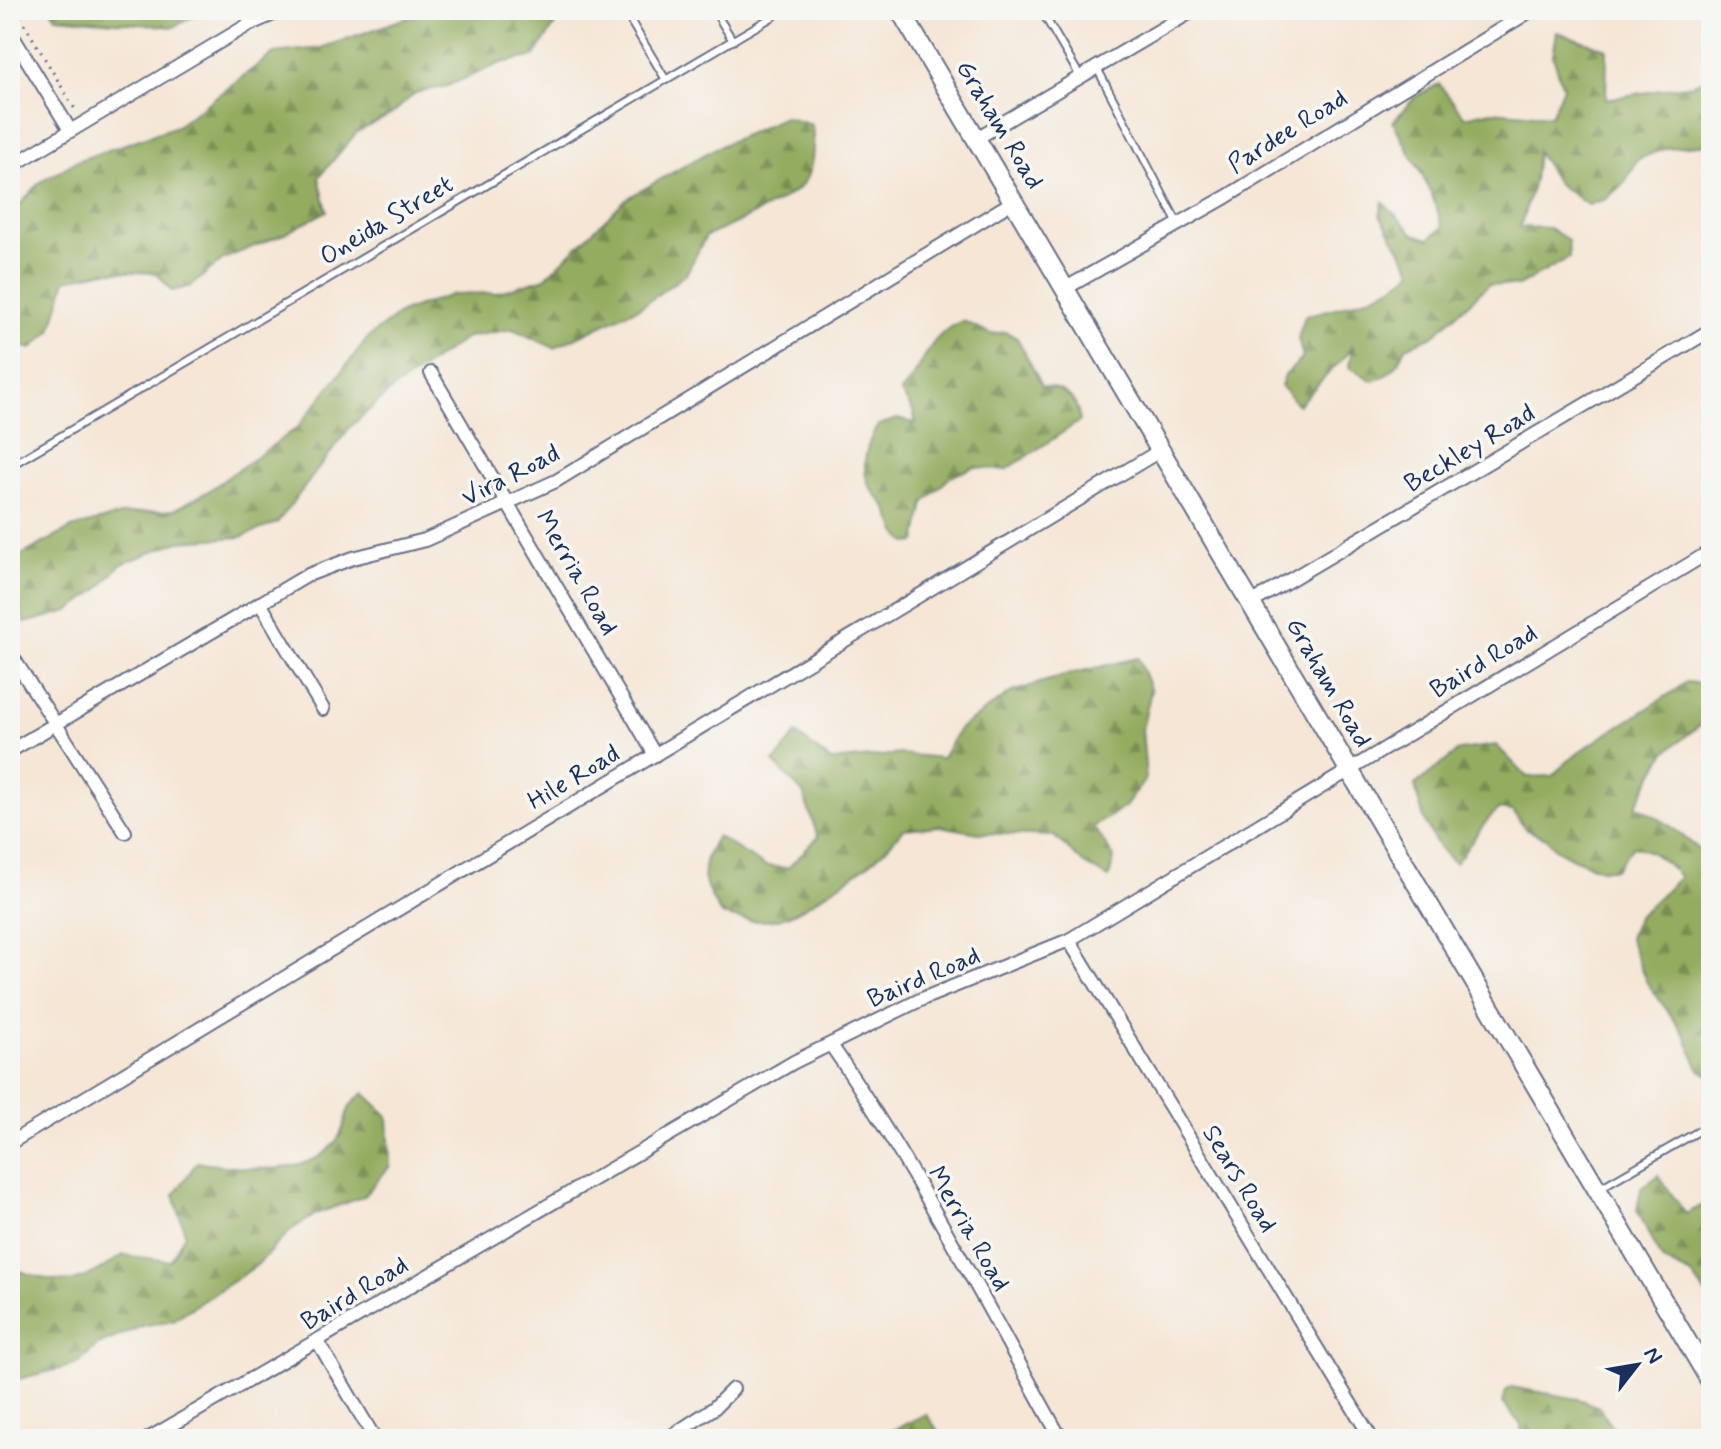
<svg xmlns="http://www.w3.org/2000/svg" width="1721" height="1449" viewBox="0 0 1721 1449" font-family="Mynerve,sans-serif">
<defs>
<pattern id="forest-firs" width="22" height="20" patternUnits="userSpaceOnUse" patternTransform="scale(2)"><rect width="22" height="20" fill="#93ac5e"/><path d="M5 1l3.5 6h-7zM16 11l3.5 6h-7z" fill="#778c51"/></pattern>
</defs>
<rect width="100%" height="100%" fill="#f6f6f2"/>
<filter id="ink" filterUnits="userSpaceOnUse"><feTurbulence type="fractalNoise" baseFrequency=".0125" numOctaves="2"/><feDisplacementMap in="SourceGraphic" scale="16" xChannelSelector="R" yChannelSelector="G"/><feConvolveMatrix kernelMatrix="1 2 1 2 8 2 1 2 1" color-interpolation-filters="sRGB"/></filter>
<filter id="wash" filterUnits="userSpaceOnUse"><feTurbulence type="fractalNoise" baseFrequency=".006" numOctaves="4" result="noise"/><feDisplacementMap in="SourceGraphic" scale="32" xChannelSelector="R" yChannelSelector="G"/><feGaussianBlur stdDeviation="1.8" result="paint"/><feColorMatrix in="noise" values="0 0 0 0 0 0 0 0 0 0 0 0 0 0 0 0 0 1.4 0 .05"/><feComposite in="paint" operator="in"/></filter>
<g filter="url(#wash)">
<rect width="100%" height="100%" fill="#f5e6d5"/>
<!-- forest -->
<g fill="url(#forest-firs)" stroke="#576e5e" stroke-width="2">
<path d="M 51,10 L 204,10 L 174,27 L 56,17 Z"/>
<path d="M 429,10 L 556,10 L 557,21 L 535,56 L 501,63 L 447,86 L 415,93 L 392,114 L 357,132 L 319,177 L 327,211 L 284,234 L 223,259 L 191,286 L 172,291 L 157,273 L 105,271 L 66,280 L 51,331 L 31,349 L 10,343 L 10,216 L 39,183 L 77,161 L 177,126 L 274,53 L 321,48 Z"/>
<path d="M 1557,32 L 1607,49 L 1606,99 L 1691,85 L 1711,77 L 1709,144 L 1666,148 L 1638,159 L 1625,182 L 1606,199 L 1588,205 L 1558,184 L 1537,151 L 1534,181 L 1520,227 L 1549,228 L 1568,240 L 1569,258 L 1518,286 L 1489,284 L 1433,336 L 1406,347 C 1398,365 1393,374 1373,381 L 1349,367 L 1352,349 L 1298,405 L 1281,386 L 1285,375 L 1303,358 L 1298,338 L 1305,316 C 1343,306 1383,298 1413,271 L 1380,215 L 1383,202 L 1414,234 L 1429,239 L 1443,227 L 1431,192 L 1393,122 L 1416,96 L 1439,84 L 1465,117 L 1491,111 L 1551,116 L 1563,87 L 1553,56 Z"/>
<path d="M 784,117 L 812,125 C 814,144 815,170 801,186 C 787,200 726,228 706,236 L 686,274 L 642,306 L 554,348 L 513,329 L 467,337 L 393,389 L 351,426 L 277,523 L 241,537 L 179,541 L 120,565 L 99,589 L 69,611 L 25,623 L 10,574 L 10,561 L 72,528 L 124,514 L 174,510 L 207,492 L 297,428 L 369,337 L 402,312 L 454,294 L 496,293 L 545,278 L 626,199 L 716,148 Z"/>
<path d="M 963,321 L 991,334 L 1006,332 L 1017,338 L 1042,386 C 1065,389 1077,397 1080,421 L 1006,470 L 974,467 L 950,477 L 924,503 L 916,542 L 907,543 C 894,532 895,525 888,511 C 884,502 874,495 869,485 C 860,466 867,442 878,425 L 897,419 L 916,423 L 913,411 L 901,392 C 927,364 925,336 963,321 Z"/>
<path d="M 1138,658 L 1151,691 L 1142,729 L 1146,778 L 1125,807 L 1093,827 L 1114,857 L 1109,878 L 1084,864 L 1054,836 L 979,833 L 940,826 L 903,829 C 879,859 868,865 837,886 C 794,914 775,932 721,914 C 702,882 696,869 717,836 L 765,866 L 788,868 L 818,837 L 803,793 L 774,763 L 796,734 L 831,761 L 901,754 L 942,758 L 959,729 L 1012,692 L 1065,675 Z"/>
<path d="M 1686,682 L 1711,685 L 1711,716 L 1665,753 L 1636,805 L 1668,824 L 1711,859 L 1711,1077 L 1699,1069 L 1685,1035 L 1646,981 L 1629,938 L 1637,917 L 1680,877 C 1667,862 1652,850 1633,846 L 1615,869 L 1601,869 L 1573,858 L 1555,848 L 1547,838 L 1526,830 L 1513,811 L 1498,809 C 1480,825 1471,846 1455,863 C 1430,844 1421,815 1415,785 L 1460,750 L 1496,745 L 1527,777 L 1552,776 C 1591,737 1643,716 1686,682 Z"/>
<path d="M 364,1093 L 388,1116 L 390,1166 L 363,1197 L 318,1213 L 291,1230 L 256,1266 L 173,1320 L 142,1326 L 98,1345 L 75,1365 L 10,1381 L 10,1268 C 69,1286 70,1290 123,1255 L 170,1261 L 185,1234 L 174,1195 L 197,1162 C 240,1168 308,1181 337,1140 C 351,1120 339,1111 364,1093 Z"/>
<path d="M 1658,1175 L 1686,1214 L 1711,1201 L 1711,1301 L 1692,1275 L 1663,1261 L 1637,1210 L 1641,1189 Z"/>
<path d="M 1511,1387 L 1578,1399 L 1599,1407 L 1620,1439 L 1521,1439 L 1521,1425 L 1503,1403 L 1506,1391 Z"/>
<path d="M 926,1414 L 944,1439 L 875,1439 Z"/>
</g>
</g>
<g filter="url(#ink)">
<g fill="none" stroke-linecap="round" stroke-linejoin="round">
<!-- service casing -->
<g stroke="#676f88" stroke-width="10">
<g id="service">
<path d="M 624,10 L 666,80"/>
<path d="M 714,10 L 733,41"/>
<path d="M 1044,15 L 1081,78"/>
<path d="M 1097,68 L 1178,224"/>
<path d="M 10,466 L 784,10"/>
<path d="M 1600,1188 L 1711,1124"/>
</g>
</g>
<!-- minor casing -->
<g stroke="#676f88" stroke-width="16">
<g id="minor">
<path d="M 10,32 L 70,130"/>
<path d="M 977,138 L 1194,10"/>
<path d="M 10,167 L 248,25 L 283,10"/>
<path d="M 1066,288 L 1226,197 L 1532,10"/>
<path d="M 431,373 L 655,755"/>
<path d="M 260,603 L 323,709"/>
<path d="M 1251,603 L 1711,330"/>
<path d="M 10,653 L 125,832"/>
<path d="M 10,751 L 308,575 L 353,558 L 425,540 L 556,481 L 1014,201"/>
<path d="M 1069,940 L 1372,1439"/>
<path d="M 831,1045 C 917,1170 987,1307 1061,1439"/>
<path d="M 10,1143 L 1161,450"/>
<path d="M 318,1342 L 375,1439"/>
<path d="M 148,1439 L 794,1062 L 922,999 L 1069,940 L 1711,551"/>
<path d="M 667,1439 L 714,1408 L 733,1389"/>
</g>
</g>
<!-- secondary casing -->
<g stroke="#676f88" stroke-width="22">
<path id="secondary" d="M 900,10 L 1711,1382"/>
</g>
<!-- path -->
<path stroke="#676f88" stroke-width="3" stroke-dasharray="2 6" stroke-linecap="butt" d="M 16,10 L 76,111"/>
<!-- service -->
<use href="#service" stroke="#fff" stroke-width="6"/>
<!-- minor -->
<use href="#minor" stroke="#fff" stroke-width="12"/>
<!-- secondary -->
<use href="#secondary" stroke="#fff" stroke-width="18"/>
</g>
</g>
<g text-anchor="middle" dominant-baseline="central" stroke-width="7" stroke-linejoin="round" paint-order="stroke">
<!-- street labels -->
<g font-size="26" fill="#1b2f5e" stroke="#f6f6f2">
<text transform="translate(999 125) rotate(59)">Graham Road</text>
<text transform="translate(1288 132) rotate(-32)">Pardee Road</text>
<text transform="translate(387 221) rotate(-31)">Oneida Street</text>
<text transform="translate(1470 449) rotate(-31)">Beckley Road</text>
<text transform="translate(511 476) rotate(-27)">Vira Road</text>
<text transform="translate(576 573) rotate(60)">Merria Road</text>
<text transform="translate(1484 662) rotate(-31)">Baird Road</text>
<text transform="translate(1328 683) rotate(60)">Graham Road</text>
<text transform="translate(574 778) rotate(-31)">Hile Road</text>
<text transform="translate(924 978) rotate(-23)">Baird Road</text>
<text transform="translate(1239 1179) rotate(59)">Sears Road</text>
<text transform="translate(968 1229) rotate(60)">Merria Road</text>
<text transform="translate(355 1294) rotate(-31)">Baird Road</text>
</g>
</g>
<!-- margin -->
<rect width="1721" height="1449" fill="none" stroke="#f6f6f2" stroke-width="40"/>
<!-- north arrow -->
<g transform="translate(1637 1365) rotate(59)" stroke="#f6f6f2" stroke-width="6" paint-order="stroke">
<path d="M0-6L14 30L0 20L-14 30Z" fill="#1b2f5e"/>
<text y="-12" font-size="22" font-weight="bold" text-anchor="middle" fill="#1b2f5e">N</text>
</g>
</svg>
